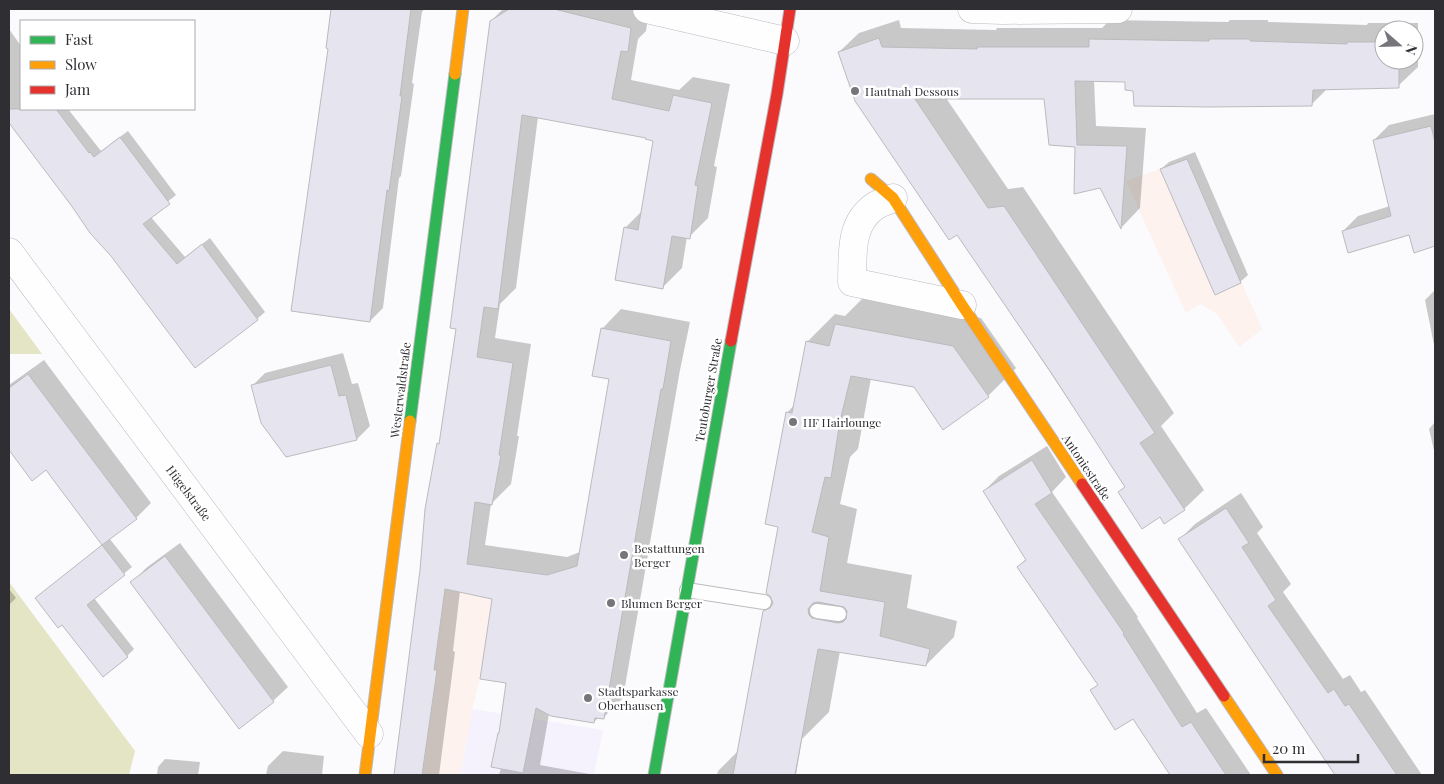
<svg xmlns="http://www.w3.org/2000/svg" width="1444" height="784" viewBox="0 0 1444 784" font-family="'Playfair Display',serif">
<rect width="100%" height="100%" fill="#fbfafc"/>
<!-- built -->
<path fill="#f5f2fe" d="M 472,709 L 603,730 L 594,775 L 460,775 Z"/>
<!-- industrial -->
<g fill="#fdf2ed">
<path d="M 1187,159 L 1262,329 L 1239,347 L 1217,314 L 1201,304 L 1186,313 L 1126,181 Z"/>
<path d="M 445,589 L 492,598 L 480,679 L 472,709 L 460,775 L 423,775 L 437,671 L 434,670 Z"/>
</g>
<!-- green -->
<g fill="#e3e5c5">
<path d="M 9,309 L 42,354 L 9,354 Z"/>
<path d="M 9,582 L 135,751 L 129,775 L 9,775 Z"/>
</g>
<!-- shadow -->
<g fill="#0003" fill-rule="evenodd">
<path d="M 332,9 L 424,9 L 422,12 L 412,83 L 414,84 L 401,176 L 399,178 L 383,308 L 370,321 L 329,48 L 327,47 Z"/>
<path d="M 503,9 L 649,9 L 646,31 L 638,39 L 631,80 L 679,90 L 693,77 L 730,84 L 714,166 L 717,167 L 708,218 L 689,237 L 687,237 L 682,268 L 663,287 L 625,228 L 642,211 L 654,140 L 647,137 L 538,117 L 516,288 L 500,304 L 495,338 L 531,344 L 517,436 L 519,436 L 511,484 L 491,504 L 485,545 L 567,557 L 580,552 L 610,378 L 602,329 L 621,309 L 690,322 L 680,370 L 623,698 L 603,718 L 599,717 L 594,722 L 549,714 L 540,765 L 595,775 L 499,775 L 501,768 L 499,733 L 500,732 L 508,682 L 493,598 L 460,591 L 453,651 L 455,652 L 439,775 L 395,775 L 438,444 L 440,442 L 458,327 L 491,21 Z"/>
<path d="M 899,20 L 901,28 L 996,30 L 997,28 L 1102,28 L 1110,20 L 1228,22 L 1230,20 L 1268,20 L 1268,22 L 1367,25 L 1368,23 L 1418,23 L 1418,67 L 1398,86 L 1328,88 L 1312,104 L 1135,90 L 1126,80 L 1094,80 L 1096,126 L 1146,128 L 1140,208 L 1122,227 L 1101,186 L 1045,98 L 946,98 L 1008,189 L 1023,187 L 1174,413 L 1161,426 L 1204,490 L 1184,509 L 1165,522 L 1160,516 L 1119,493 L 1126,486 L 957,233 L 839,52 L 859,33 ZM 1384,30 L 1414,30 L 1414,60 L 1384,60 Z"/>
<path d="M 9,29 L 21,46 L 21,109 L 68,109 L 101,151 L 128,131 L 176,195 L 150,216 L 185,257 L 210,238 L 265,312 L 257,319 L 112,255 L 91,232 L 9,121 Z"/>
<path d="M 1435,114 L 1435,245 L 1415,251 L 1410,234 L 1343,231 L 1358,216 L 1390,206 L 1374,140 L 1389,125 Z"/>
<path d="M 1195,152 L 1248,275 L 1240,282 L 1161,169 L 1169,162 Z"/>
<path d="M 1435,290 L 1435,350 L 1425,300 Z"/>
<path d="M 864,297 L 981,318 L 1016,368 L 988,396 L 871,378 L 858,449 L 850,457 L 840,504 L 857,509 L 847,563 L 912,575 L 907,608 L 957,621 L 954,637 L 926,665 L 840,651 L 829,712 L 802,739 L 796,775 L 717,775 L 718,771 L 739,750 L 764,611 L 774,601 L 787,413 L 795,404 L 807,342 L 835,314 L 845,316 Z"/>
<path d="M 343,353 L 352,384 L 358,383 L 370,426 L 357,439 L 287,456 L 252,386 L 265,373 Z"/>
<path d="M 44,360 L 151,503 L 136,518 L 109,538 L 132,567 L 94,598 L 134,649 L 127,656 L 63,623 L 37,598 L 103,544 L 46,468 L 21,455 L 9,439 L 9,385 Z"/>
<path d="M 1435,422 L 1435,455 L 1429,429 Z"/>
<path d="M 1047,446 L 1066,477 L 1052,492 L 1138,617 L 1137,618 L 1197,713 L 1206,708 L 1251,775 L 1172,775 L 1133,717 L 1092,690 L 1099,684 L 1018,567 L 1026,559 L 984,491 L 999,476 Z"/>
<path d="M 1241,493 L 1263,527 L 1257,533 L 1291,584 L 1283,592 L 1343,679 L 1350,675 L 1361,692 L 1365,690 L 1422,775 L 1336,775 L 1180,539 L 1195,524 Z"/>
<path d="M 180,543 L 288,687 L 273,701 L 132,583 L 146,568 Z"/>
<path d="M 9,589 L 16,598 L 9,605 Z"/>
<path d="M 283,751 L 324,756 L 322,775 L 266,775 L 268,766 Z"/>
<path d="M 165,759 L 200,762 L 198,775 L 157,775 L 158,767 Z"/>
</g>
<!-- building -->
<g fill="#e6e4ee" stroke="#bbbbbe" fill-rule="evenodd">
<path d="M 331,9 L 411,9 L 400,96 L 402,96 L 389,191 L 387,190 L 370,322 L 291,311 L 328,49 L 326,48 Z"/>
<path d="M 509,9 L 554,9 L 631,28 L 628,52 L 621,51 L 612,99 L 669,111 L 673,95 L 712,103 L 695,185 L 698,186 L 690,239 L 672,236 L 663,289 L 615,280 L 624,227 L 638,230 L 653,141 L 645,139 L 646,138 L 522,115 L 498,309 L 484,307 L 477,357 L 513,363 L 499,455 L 501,455 L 492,505 L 475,502 L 467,564 L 547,575 L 577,566 L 609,379 L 592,376 L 601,328 L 671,341 L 663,389 L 661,389 L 604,719 L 595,718 L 594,723 L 551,716 L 536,708 L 523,773 L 491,767 L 498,733 L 499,733 L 506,683 L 480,679 L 492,599 L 445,589 L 434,670 L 437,670 L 422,775 L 394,775 L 420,570 L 425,509 L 437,443 L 439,444 L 456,329 L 450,328 L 490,21 Z"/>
<path d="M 879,38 L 882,47 L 977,49 L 977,47 L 1089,47 L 1089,39 L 1209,41 L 1209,39 L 1250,39 L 1250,41 L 1347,44 L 1347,42 L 1384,42 L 1384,60 L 1399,60 L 1399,88 L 1313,90 L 1312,106 L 1210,107 L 1134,106 L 1133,91 L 1125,90 L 1125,82 L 1075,81 L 1077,145 L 1127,146 L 1121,229 L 1100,188 L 1074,194 L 1075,147 L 1049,145 L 1044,99 L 915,99 L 988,208 L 1004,206 L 1155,433 L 1140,443 L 1185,510 L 1164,524 L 1160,517 L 1142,529 L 1118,492 L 1125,487 L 1052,374 L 957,235 L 949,240 L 855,101 L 838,52 Z"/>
<path d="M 9,109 L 56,109 L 89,153 L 90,152 L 94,157 L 120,137 L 170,204 L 143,224 L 177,264 L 202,244 L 258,320 L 195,368 L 111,256 L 90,233 L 71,205 L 9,123 Z"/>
<path d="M 1431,126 L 1435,142 L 1435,246 L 1414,253 L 1409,235 L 1348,253 L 1342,231 L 1391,216 L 1373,140 Z"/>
<path d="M 1187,159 L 1241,283 L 1215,295 L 1160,169 Z"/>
<path d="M 835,324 L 953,346 L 989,397 L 943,430 L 914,387 L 851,376 L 840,421 L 831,478 L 825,477 L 812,532 L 829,537 L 820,591 L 885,602 L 880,636 L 930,649 L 926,666 L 818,649 L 795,775 L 733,775 L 763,611 L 770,608 L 773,603 L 770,596 L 766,593 L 778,527 L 765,524 L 786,412 L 792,413 L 806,341 L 829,346 ZM 818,602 L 844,607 L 847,611 L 846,619 L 843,622 L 838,623 L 812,618 L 809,615 L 808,609 L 813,603 Z"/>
<path d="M 331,365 L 339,396 L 346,395 L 357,440 L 286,457 L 261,423 L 251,385 Z"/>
<path d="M 28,374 L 137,519 L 102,545 L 46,470 L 32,481 L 9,450 L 9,388 Z"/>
<path d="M 1032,460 L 1052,493 L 1035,504 L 1124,633 L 1123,634 L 1182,727 L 1191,722 L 1226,775 L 1170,775 L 1133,719 L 1115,730 L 1090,690 L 1098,685 L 1017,567 L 1026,560 L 983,491 Z"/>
<path d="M 1226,508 L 1249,543 L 1242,547 L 1276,600 L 1268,606 L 1328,693 L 1334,689 L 1345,706 L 1349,704 L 1397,775 L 1335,775 L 1178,539 Z"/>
<path d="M 102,545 L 125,575 L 87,605 L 128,657 L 103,677 L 62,625 L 58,628 L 35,598 Z"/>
<path d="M 165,556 L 274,702 L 239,729 L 130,582 Z"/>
</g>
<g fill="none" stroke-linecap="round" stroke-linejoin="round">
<!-- lane casing -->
<g stroke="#bcbbbe" stroke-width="16">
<g id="lane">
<path d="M 687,590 L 764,602"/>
<path d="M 817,611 L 839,614"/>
</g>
</g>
<!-- street casing -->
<g stroke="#bcbbbe" stroke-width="29">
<g id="street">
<path d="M 647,9 L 785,41"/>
<path d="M 972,9 L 1002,10 L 1118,9"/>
<path d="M 893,198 C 887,201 880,203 875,206 C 849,224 853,255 852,282 L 962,305"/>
<path d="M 9,252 L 369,734"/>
</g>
</g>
<!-- fast casing -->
<g stroke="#bcbbbe" stroke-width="13">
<g id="fast">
<path d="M 410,421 L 455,74"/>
<path d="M 654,775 L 731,341"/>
</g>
</g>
<!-- slow casing -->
<g stroke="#bcbbbe" stroke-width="13">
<g id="slow">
<path d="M 455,74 L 463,9"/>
<path d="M 871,179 L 893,198 L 962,305 L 1082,484"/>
<path d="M 1224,696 L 1277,775"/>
<path d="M 365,775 L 410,421"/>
</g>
</g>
<!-- jam casing -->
<g stroke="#bcbbbe" stroke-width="13">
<g id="jam">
<path d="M 731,341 L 777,94 L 790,9"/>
<path d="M 1082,484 L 1224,696"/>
</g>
</g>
<!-- lane -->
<use href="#lane" stroke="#fefeff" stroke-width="14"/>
<!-- street -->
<use href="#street" stroke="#fefeff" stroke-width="28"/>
<!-- fast -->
<use href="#fast" stroke="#30b455" stroke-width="11"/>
<!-- slow -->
<use href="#slow" stroke="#ff9f0a" stroke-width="11"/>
<!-- jam -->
<use href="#jam" stroke="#e5322d" stroke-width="11"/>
</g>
<!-- markers -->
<g fill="#767579" stroke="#fff" stroke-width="2">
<circle cx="855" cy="91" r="5"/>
<circle cx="793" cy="422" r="5"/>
<circle cx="624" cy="555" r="5"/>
<circle cx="611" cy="603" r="5"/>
<circle cx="588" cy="698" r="5"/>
</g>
<g text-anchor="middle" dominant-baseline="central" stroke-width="5" stroke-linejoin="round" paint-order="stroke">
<!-- poi labels -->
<g font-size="12" fill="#2f2e33" stroke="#fff" text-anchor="start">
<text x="865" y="91">Hautnah Dessous</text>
<text x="803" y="422">HF Hairlounge</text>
<text x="634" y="548">Bestattungen<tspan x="634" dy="14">Berger</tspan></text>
<text x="621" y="603">Blumen Berger</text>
<text x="598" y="691">Stadtsparkasse<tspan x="598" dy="14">Oberhausen</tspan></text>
</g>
<!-- street labels -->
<g font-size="12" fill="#2f2e33" stroke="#fff">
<text transform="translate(400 390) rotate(-83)">Westerwaldstraße</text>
<text transform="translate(708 390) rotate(-80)">Teutoburger Straße</text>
<text transform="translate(1087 467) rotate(56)">Antoniestraße</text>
<text transform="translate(189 493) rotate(53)">Hügelstraße</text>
</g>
</g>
<!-- border -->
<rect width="1444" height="784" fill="none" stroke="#2f2e33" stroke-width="20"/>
<!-- legend -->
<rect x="20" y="20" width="175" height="90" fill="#ffffff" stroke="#acabad"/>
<rect x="30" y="36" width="25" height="8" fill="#30b455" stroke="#acabad"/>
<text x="65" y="45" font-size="15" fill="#2f2e33">Fast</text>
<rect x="30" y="61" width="25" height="8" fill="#ff9f0a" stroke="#acabad"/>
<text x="65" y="70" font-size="15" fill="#2f2e33">Slow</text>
<rect x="30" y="86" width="25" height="8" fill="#e5322d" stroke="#acabad"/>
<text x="65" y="95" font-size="15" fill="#2f2e33">Jam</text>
<!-- north arrow -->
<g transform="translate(1399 45) rotate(110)"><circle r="24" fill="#ffffff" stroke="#acabad"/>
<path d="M0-4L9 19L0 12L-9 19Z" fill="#767579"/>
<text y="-8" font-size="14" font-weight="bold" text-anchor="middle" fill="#2f2e33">N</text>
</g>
<!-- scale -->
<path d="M1264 754v8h94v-8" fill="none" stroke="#2f2e33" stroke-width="2.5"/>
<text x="1272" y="754" font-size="15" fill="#2f2e33" stroke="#ffffff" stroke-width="4" paint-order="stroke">20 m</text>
</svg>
